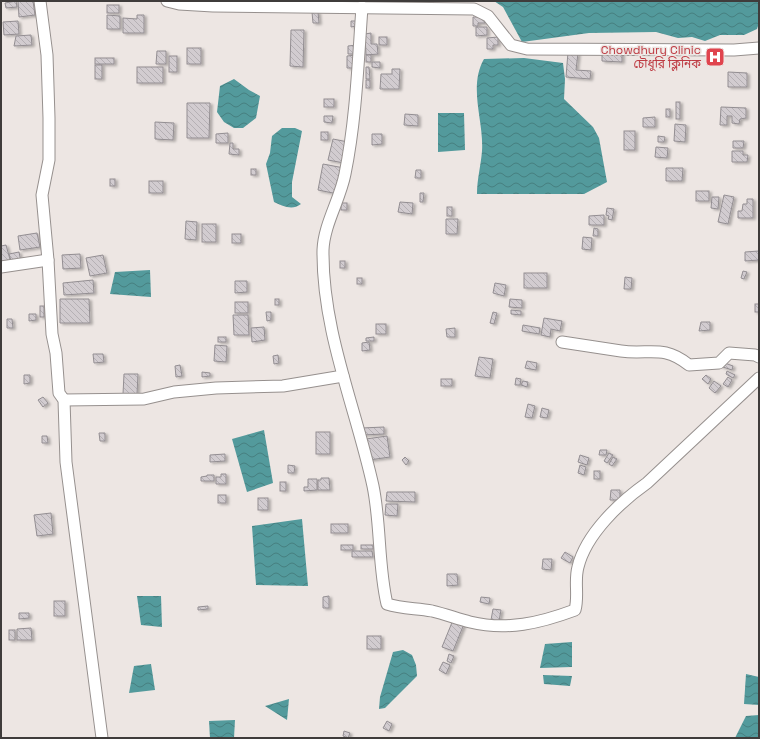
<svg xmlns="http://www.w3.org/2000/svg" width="760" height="739" viewBox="0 0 760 739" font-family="'Space Grotesk','Noto Sans Bengali',sans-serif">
<defs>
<pattern id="water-waves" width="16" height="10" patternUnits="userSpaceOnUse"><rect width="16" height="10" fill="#539a9c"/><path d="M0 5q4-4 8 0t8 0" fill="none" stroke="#467f80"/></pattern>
<pattern id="building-back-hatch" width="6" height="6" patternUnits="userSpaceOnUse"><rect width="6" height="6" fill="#d2ccd0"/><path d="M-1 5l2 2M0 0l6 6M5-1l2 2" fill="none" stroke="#b5b0b4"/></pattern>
<filter id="shadow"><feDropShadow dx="2.5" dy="1.5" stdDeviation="1" flood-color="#0004"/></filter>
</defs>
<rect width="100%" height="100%" fill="#ede6e3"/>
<!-- water -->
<g fill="url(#water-waves)">
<path d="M 494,1 L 758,1 L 759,23 L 757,29 L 744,35 L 720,35 L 705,41 L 692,37 L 678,38 L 656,32 L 589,33 L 522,42 L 503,7 Z"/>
<path d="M 524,58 L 563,63 L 565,79 L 564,99 L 593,127 L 599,138 L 607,182 L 584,194 L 477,194 C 477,179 481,165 482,151 C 484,121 468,87 484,59 Z"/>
<path d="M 234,79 L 249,90 L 260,96 L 256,118 L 243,128 L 234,128 L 224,122 L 217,112 L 220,86 Z"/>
<path d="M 438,113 L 464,113 L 465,150 L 438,152 Z"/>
<path d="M 282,128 L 295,128 L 302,131 L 292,182 L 292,197 L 301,204 C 292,211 283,206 274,202 L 266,164 L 270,153 L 272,136 Z"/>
<path d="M 150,270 L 151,297 L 110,294 L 115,272 Z"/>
<path d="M 264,430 L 273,483 L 247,492 L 232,439 Z"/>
<path d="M 302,519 L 308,586 L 256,585 L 252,526 Z"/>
<path d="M 137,596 L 161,596 L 162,627 L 141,625 Z"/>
<path d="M 572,642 L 572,667 L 540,668 L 545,644 Z"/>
<path d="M 403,650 L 412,655 L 416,665 L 417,676 L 385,708 L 379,709 L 380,697 L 393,652 Z"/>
<path d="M 151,664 L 155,690 L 129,693 L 134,666 Z"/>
<path d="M 746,674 L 759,677 L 759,705 L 744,704 Z"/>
<path d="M 543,675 L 572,676 L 570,686 L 544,684 Z"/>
<path d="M 289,699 L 287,720 L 265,706 Z"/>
<path d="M 759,715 L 759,738 L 735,738 L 746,716 Z"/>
<path d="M 235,720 L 234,738 L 210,738 L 209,721 Z"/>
</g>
<!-- building -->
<g fill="url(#building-back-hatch)" stroke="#938e92" filter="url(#shadow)">
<path d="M 16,1 L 17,7 L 6,8 L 5,3 Z"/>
<path d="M 18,1 L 33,1 L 35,15 L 19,17 Z"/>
<rect x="107" y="5" width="12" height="8"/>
<path d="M 312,12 L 318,12 L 319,23 L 313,23 Z"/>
<path d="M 107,15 L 120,16 L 120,29 L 107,29 Z"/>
<path d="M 137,15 L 144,15 L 144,33 L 123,33 L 123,18 L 137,19 Z"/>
<path d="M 473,17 L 485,17 L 485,23 L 478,23 L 478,26 L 473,26 Z"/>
<path d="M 18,21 L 19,34 L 4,35 L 3,22 Z"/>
<path d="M 351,21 L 356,21 L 356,26 L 351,27 Z"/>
<path d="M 476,27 L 487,27 L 487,35 L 476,36 Z"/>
<path d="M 291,30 L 304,30 L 303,67 L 290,66 Z"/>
<path d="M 371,33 L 371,44 L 377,44 L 378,54 L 366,55 L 365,34 Z"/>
<path d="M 31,35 L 32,45 L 14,46 L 16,36 Z"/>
<rect x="379" y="37" width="8" height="8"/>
<path d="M 498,37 L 498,45 L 493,45 L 493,49 L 487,49 L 487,38 Z"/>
<path d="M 357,45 L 357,54 L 348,54 L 348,46 Z"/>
<rect x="187" y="48" width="14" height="16"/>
<path d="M 157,51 L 166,51 L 166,64 L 156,64 Z"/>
<path d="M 568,52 L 578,53 L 576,70 L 591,71 L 590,79 L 566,77 Z"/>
<path d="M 622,52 L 622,62 L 602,61 L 602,55 Z"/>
<path d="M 357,55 L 358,68 L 347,68 L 347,56 Z"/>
<rect x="366" y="55" width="5" height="7"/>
<rect x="169" y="56" width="8" height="16"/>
<rect x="95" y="58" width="19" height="6"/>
<path d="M 372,62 L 380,62 L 380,68 L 372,67 Z"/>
<rect x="95" y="65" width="7" height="14"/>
<rect x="137" y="67" width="26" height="16"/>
<path d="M 366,67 L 369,67 L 370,79 L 366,79 Z"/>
<path d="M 392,69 L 400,69 L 399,89 L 380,89 L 381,74 L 392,74 Z"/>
<path d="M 728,72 L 747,73 L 747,87 L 728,87 Z"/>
<rect x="366" y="80" width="4" height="8"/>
<rect x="324" y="99" width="10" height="8"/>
<rect x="676" y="102" width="4" height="17"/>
<path d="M 187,103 L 210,103 L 209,138 L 187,138 Z"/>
<path d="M 721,107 L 746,108 L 746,118 L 740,119 L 739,124 L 732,123 L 732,116 L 727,116 L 727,125 L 720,125 Z"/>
<rect x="666" y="109" width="4" height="8"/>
<path d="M 405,114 L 418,115 L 418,126 L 404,125 Z"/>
<path d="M 324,116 L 333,116 L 332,123 L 324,122 Z"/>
<path d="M 655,117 L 655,127 L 643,127 L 643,118 Z"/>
<path d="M 155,122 L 174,123 L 173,140 L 155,139 Z"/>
<path d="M 675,124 L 686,125 L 685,142 L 674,141 Z"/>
<rect x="624" y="131" width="11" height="19"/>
<rect x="321" y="132" width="7" height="8"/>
<path d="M 228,133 L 228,143 L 216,143 L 216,134 Z"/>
<path d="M 372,134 L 382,134 L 382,144 L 372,145 Z"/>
<path d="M 658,136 L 665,137 L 664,142 L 658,142 Z"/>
<path d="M 333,139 L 348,142 L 344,163 L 328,160 Z"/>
<path d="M 733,141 L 744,141 L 743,148 L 733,148 Z"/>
<path d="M 230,143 L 233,143 L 233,149 L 239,149 L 239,155 L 229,154 Z"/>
<path d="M 656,147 L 668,148 L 667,158 L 655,157 Z"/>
<path d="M 732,151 L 743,151 L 743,155 L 748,155 L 747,162 L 732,162 Z"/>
<path d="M 323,164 L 344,168 L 338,194 L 318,190 Z"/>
<path d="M 666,168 L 683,168 L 682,181 L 666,181 Z"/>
<rect x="251" y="169" width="5" height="6"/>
<path d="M 416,170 L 421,170 L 421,178 L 415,178 Z"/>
<rect x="110" y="179" width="5" height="7"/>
<rect x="149" y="181" width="14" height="12"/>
<rect x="696" y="191" width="13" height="10"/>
<path d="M 420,193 L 424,193 L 423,202 L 420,202 Z"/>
<path d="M 724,195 L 734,197 L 728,224 L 718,222 Z"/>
<path d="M 712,197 L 719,197 L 718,209 L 711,208 Z"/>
<path d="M 747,199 L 753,199 L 753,218 L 738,218 L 738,211 L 742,211 L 743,204 L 747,204 Z"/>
<path d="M 400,202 L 413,203 L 412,214 L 398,212 Z"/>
<rect x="341" y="203" width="6" height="7"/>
<rect x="447" y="207" width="5" height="9"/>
<path d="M 607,208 L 614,209 L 612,220 L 608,219 L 609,216 L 606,215 Z"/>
<path d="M 604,215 L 604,225 L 589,225 L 589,216 Z"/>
<path d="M 446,219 L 458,219 L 457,234 L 446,234 Z"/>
<path d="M 186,221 L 197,222 L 196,240 L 185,239 Z"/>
<rect x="202" y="224" width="14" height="18"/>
<path d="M 594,228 L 598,229 L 598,236 L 593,236 Z"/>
<path d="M 37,233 L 40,247 L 20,250 L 18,236 Z"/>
<rect x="232" y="234" width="9" height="9"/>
<path d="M 583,237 L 592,238 L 591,250 L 582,249 Z"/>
<path d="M 6,245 L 11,263 L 1,266 L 1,246 Z"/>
<path d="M 759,251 L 759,260 L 745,261 L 745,252 Z"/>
<path d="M 19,252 L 21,262 L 12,264 L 9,254 Z"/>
<path d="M 80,254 L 81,268 L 63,269 L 62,255 Z"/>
<path d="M 103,255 L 107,273 L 90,276 L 86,258 Z"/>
<rect x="340" y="261" width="5" height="7"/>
<path d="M 743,271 L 747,272 L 744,279 L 741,278 Z"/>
<rect x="524" y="273" width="23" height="15"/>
<path d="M 625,277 L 632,278 L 631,289 L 624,289 Z"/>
<rect x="357" y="278" width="5" height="6"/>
<path d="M 93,280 L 94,293 L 64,295 L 63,283 Z"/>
<path d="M 235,281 L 247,281 L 247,292 L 235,293 Z"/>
<path d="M 495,283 L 506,285 L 504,296 L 493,293 Z"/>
<path d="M 60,299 L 89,299 L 90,323 L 60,323 Z"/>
<rect x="275" y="299" width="4" height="6"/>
<path d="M 510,299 L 522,300 L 522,308 L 509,307 Z"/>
<rect x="235" y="302" width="13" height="11"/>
<rect x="755" y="304" width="4" height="8"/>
<rect x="40" y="306" width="4" height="11"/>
<path d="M 511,310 L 521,311 L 521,315 L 511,314 Z"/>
<path d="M 266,312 L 271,312 L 271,320 L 267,321 Z"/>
<path d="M 493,312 L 497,313 L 494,324 L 490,323 Z"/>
<path d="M 29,314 L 36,314 L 36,320 L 29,321 Z"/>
<path d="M 233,315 L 248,315 L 249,335 L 234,335 Z"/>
<path d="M 544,318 L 562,321 L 560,331 L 551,329 L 550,337 L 541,335 Z"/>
<path d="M 7,319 L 12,319 L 13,328 L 7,328 Z"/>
<path d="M 701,322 L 710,322 L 710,330 L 699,331 Z"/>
<rect x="376" y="324" width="10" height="10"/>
<path d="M 523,325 L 540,328 L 539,334 L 522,331 Z"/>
<path d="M 264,327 L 265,340 L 252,342 L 251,328 Z"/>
<path d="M 455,328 L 455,337 L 447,337 L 446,329 Z"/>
<rect x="218" y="337" width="8" height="5"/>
<path d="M 374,337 L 374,341 L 366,341 L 366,338 Z"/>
<path d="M 369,342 L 370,350 L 362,351 L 362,343 Z"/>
<path d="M 215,345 L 227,346 L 226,362 L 214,361 Z"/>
<path d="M 93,354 L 103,354 L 104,362 L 94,363 Z"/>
<path d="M 278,355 L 279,363 L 274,364 L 273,356 Z"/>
<path d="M 479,357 L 493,359 L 490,378 L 475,376 Z"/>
<path d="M 527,361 L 537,363 L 536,370 L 525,368 Z"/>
<path d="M 722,362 L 733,366 L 732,370 L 720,366 Z"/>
<path d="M 180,365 L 182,376 L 176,377 L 175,366 Z"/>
<path d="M 727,371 L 735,375 L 733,378 L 726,374 Z"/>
<path d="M 202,372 L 210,373 L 210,376 L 202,377 Z"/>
<path d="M 124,374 L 138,374 L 137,394 L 123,394 Z"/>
<path d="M 24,375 L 30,375 L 30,383 L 24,384 Z"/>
<path d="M 706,375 L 711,379 L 708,384 L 702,379 Z"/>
<path d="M 728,377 L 732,380 L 728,387 L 723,384 Z"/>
<path d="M 516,378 L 521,379 L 520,385 L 515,385 Z"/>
<rect x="441" y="379" width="11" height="7"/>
<path d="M 523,381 L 528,382 L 527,387 L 521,385 Z"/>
<path d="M 714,381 L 721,386 L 715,393 L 709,388 Z"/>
<path d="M 43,397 L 48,403 L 43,407 L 38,400 Z"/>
<path d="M 528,404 L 535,406 L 532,418 L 525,417 Z"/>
<path d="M 542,408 L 549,410 L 547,418 L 540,417 Z"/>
<path d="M 384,427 L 384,434 L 362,435 L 362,428 Z"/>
<rect x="316" y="432" width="14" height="22"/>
<path d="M 99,433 L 105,433 L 105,441 L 100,441 Z"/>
<path d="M 42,436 L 47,436 L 48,443 L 42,443 Z"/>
<path d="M 387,436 L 390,457 L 369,460 L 366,439 Z"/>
<path d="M 600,450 L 607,450 L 606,455 L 599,455 Z"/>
<path d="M 609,453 L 613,455 L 607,463 L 604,461 Z"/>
<path d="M 225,454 L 225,461 L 210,462 L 210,455 Z"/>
<path d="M 580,455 L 589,458 L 587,465 L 578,462 Z"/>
<path d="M 405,457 L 409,461 L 406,465 L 402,460 Z"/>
<path d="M 613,457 L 617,459 L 612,466 L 609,464 Z"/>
<path d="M 288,465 L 295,466 L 294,473 L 288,473 Z"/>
<path d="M 580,465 L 586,467 L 584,475 L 578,473 Z"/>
<rect x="594" y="471" width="6" height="8"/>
<path d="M 221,474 L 226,474 L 226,484 L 216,484 L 216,477 L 221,477 Z"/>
<path d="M 207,475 L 214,475 L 214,481 L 201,481 L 201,477 L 207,476 Z"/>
<path d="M 321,478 L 329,478 L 330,490 L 318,490 L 318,480 L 321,480 Z"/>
<path d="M 308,479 L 317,479 L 317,490 L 304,491 L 304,487 L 308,487 Z"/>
<rect x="280" y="482" width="6" height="9"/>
<path d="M 611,490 L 620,490 L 620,500 L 610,500 Z"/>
<path d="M 387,492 L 415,492 L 415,502 L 386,501 Z"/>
<rect x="218" y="495" width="8" height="8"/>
<rect x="258" y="498" width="10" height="12"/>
<path d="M 386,504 L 398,504 L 397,516 L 385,515 Z"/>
<path d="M 51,513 L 53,534 L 37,536 L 34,515 Z"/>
<rect x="331" y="524" width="17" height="9"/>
<rect x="341" y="545" width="12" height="5"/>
<rect x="361" y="545" width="12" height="4"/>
<path d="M 352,551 L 372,551 L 373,557 L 352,557 Z"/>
<path d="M 565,552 L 573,557 L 570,563 L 561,558 Z"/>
<path d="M 543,559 L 552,559 L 551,570 L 542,569 Z"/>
<path d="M 447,574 L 457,574 L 458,585 L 447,586 Z"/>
<path d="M 329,596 L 329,608 L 323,608 L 323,597 Z"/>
<path d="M 481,597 L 490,598 L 489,604 L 480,602 Z"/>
<rect x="54" y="601" width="11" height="15"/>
<path d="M 208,606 L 208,609 L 198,610 L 198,607 Z"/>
<path d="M 493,609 L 501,610 L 499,621 L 491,620 Z"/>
<path d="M 19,613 L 29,613 L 29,618 L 19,619 Z"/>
<path d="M 453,620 L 464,624 L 453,651 L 442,647 Z"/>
<path d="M 31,628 L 32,640 L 17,640 L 17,629 Z"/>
<rect x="9" y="630" width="6" height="10"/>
<rect x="367" y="636" width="14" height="13"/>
<path d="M 449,654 L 454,656 L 451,663 L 447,661 Z"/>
<path d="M 443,662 L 450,665 L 446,674 L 439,670 Z"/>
<path d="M 387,721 L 392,724 L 389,731 L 383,728 Z"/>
<path d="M 344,731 L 350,733 L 348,738 L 343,736 Z"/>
</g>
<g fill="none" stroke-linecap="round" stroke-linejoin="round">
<!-- minor casing -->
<g stroke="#96908e" stroke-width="13">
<g id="minor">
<path d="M 40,1 L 47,55 L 49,118 L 49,160 L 42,195 L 48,260 L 52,334 L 56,353 L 59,393 L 64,400 L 66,462 L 102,738"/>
<path d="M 167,1 L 179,4 L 213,6 L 474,9 L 488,16 L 511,45 L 527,49 L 734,50 L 759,48"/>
<path d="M 362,7 C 358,63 356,120 345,174 C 340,200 324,224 323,250 C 322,331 356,408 373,486 C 381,525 378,566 387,604 C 402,609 417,608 432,611 C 445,614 458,619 470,622 C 507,631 540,623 575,610 C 579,596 574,581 578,567 C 586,534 620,502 647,483 L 759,378"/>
<path d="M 1,267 L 48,260"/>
<path d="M 562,342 C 581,345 601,348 621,351 C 649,355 663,344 689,365 L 719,363 L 729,353 L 755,355 L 759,357"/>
<path d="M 64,400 L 144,399 L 174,392 L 216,388 L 283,386 L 343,376"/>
</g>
</g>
<!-- minor -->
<use href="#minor" stroke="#fff" stroke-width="11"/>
</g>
<!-- icons -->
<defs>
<g id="hospital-square" transform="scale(1)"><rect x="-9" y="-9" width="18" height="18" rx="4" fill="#e0444e" stroke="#ede6e3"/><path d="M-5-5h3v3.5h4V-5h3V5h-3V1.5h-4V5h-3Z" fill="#fff"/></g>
</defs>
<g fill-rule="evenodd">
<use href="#hospital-square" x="715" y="57"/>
</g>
<g text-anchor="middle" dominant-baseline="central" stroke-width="3" stroke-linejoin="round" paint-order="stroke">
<!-- health labels -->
<g font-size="12" fill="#be3a42" stroke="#ede6e3" text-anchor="end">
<text x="701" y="50">Chowdhury Clinic<tspan x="701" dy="14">চৌধুরি ক্লিনিক</tspan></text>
</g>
</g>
<!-- border -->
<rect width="760" height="739" fill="none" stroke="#3f3c3b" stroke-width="4"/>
</svg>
